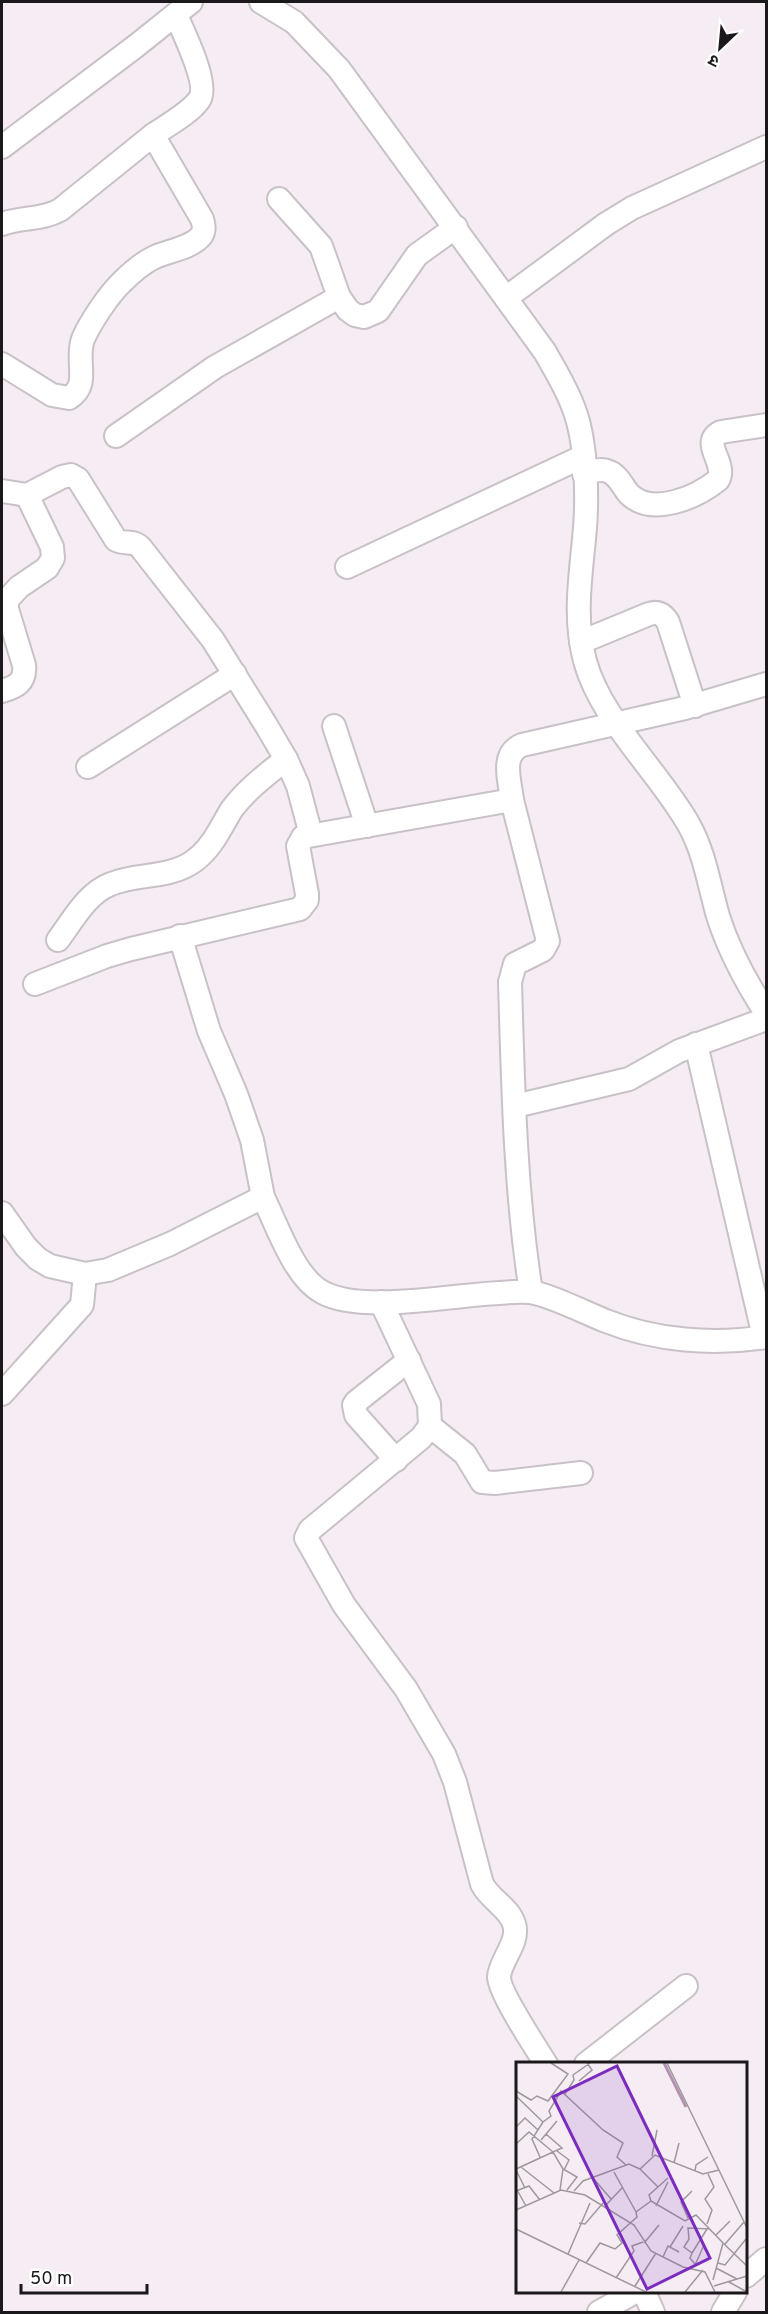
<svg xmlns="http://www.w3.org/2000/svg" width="768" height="2314" viewBox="0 0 768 2314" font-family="Overpass,'Noto Sans Devanagari',sans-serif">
<rect width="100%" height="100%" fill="#f6edf4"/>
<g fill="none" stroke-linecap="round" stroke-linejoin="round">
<!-- minor casing -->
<g stroke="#c9c1c8" stroke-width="26">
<g id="minor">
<path d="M 261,2 L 294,22 L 339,69 L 545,352 C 555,370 567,389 574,409 C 587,443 588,502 584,539 C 580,580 574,620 585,661 C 601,720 660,773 689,825 C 705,854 709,885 718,916 C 729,951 746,982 766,1013"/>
<path d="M 2,147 L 136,46 L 191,2"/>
<path d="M 279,199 L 321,246 L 339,297 L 348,310 L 355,315 L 364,317 L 378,311 L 417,255 L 456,227"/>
<path d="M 2,224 C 21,217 42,220 60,210 L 153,135"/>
<path d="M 506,298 L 606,224 L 632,208 L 766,147"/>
<path d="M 2,364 L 52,395 L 69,398 C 91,385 75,361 83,339 C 90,323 109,294 122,282 C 132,272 142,263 155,257 C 168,251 191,248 201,236 C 205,231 204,225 202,219 L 153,135 C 166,126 190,113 199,100 C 210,85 183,32 176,15"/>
<path d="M 116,436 L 215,367 L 339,297"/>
<path d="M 584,474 C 591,472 600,468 607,471 C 618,474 622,486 629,494 C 652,517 697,497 718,480 C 728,463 699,443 721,432 L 766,425"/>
<path d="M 2,491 L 27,495 L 62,477 L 71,475 L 78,479 L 116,540 C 125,545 133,539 141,548 L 213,640 L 266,725 L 286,759 L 298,786 L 311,835"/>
<path d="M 347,567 L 584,456"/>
<path d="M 581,642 L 649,614 C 658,611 663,614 668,622 L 695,706"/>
<path d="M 2,691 C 16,687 26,682 24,665 L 7,609 L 7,600 L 19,587 L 47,568 L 53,558 L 52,547 L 27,495"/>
<path d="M 334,726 L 367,826"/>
<path d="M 88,767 L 235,674"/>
<path d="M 512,800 L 548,941 L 543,950 L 515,964 L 510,982 C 513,1085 515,1190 531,1292"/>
<path d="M 180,936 L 209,1031 L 236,1094 L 252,1140 L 263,1197"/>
<path d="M 58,940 C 73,920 87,893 111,884 C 138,873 169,879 194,861 C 213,847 220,828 232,809 C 247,789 266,775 286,759"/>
<path d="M 35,984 L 107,956 L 131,949 L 300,909 L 307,900 L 307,894 L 298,846 L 303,837 L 512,800 C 510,781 500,754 522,745 L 685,708 L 766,684"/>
<path d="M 696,1044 L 764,1337"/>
<path d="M 515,1106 L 629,1079 L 679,1051 L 766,1019"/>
<path d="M 2,1213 L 26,1247 L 38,1259 L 50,1266 L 85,1274 L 108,1270 L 170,1244 L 263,1197 C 277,1225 294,1277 322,1292 C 367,1317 475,1289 529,1292 C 546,1293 588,1314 606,1321 C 656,1341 713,1345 766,1337"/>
<path d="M 381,1302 L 429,1404 L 430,1426 L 421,1438 L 310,1530 L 306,1538 L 344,1605 L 406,1689 L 444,1754 L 455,1782 L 482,1884 C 490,1900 509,1907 514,1924 C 520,1942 500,1960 499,1977 C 499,1992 536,2048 546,2064"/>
<path d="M 2,1394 L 82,1305 L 85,1274"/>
<path d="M 430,1426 L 465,1454 L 482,1482 L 495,1483 L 581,1473"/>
<path d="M 396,1460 L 356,1415 L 354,1405 L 356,1402 L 409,1360"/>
<path d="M 586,2064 L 686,1986"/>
<path d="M 746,2276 L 766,2259"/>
<path d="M 644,2292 L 653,2312"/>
<path d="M 599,2312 L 635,2292"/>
<path d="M 723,2312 L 735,2292"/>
</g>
</g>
<!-- minor -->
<use href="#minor" stroke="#fff" stroke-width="22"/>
</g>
<!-- overview -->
<g transform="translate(516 2062)">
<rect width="231" height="231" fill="#f6edf4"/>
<path fill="none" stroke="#b492af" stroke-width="3" d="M 148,1 L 170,45"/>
<path fill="none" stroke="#9e989d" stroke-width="1.5" d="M 151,1 L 231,166M 63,19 L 76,8 L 71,1M 0,29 L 15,38 L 21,34 L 32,39 L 52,12 L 35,1M 49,32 L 58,18 L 57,13 L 74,1M 0,34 L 27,60 L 16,77 L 24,95M 27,60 L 35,54 L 33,49 L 45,29 L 87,68 L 107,81 L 101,95 L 110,103M 0,65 L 9,56 L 22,68M 25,78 L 41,59M 0,82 L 13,70 L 37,90 L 46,86 L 30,72M 41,89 L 53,98 L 48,108M 136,94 L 141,68M 158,101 L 163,81M 5,105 L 38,131M 0,107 L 37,90 L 47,107 L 61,115 L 51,128M 124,107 L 142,125M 0,108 L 9,126M 179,109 L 180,103 L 192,95M 98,110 L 120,150M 77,116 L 95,137M 0,126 L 10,144M 44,128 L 47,107M 0,129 L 13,124 L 24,138M 58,129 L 67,119 L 113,102 L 124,107 L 139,93 L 187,112 L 203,108M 135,139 L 169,159 L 180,153 L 207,181 L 197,218M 90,143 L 107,125M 140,144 L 152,120M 0,148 L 45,128 L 69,133 L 118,163 L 135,189 L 167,205 L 189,210 L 199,230M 172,156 L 165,140 L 176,129M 63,161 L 69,162 L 87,141M 191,162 L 196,148 L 189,137 L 198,125 L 192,112M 0,167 L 130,230M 200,173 L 214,159M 128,181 L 143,163M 207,181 L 231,204M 209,182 L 228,160M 154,185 L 167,164M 176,191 L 191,167M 52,192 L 74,141M 147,195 L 152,184 L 163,190M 70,201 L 84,181 L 99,187 L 106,181 L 101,173 L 121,155 L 120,150 L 135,139 L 133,133 L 152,116M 202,201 L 209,203 L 230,177M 179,202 L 174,196 L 176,191 L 168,185 L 173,177 L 172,166 L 194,167M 179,203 L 188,183M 200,206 L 221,217M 100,216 L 118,189 L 116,184 L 127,180M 213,220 L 231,230M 119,224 L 140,191M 198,224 L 231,214M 45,230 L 63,198M 169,230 L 187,208"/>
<path fill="#7b2cbf" fill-opacity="0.15" stroke="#7b2cbf" stroke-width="3" d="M 101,4 L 194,196 L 131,227 L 37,35 Z"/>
<rect width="231" height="231" fill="none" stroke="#1b181b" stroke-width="3"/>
</g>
<!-- border -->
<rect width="768" height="2314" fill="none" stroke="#1b181b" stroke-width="6"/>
<!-- north arrow -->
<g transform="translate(720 48) rotate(206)" stroke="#ffffff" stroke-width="4.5" paint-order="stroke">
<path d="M0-4.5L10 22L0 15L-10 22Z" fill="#1b181b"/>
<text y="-9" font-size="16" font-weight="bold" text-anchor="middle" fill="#1b181b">उ</text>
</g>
<!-- scale -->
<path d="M21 2284v9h126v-9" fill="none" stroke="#1b181b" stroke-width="3"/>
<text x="30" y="2284" font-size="18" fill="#1b181b" stroke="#ffffff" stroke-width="4.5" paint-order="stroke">50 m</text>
</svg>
